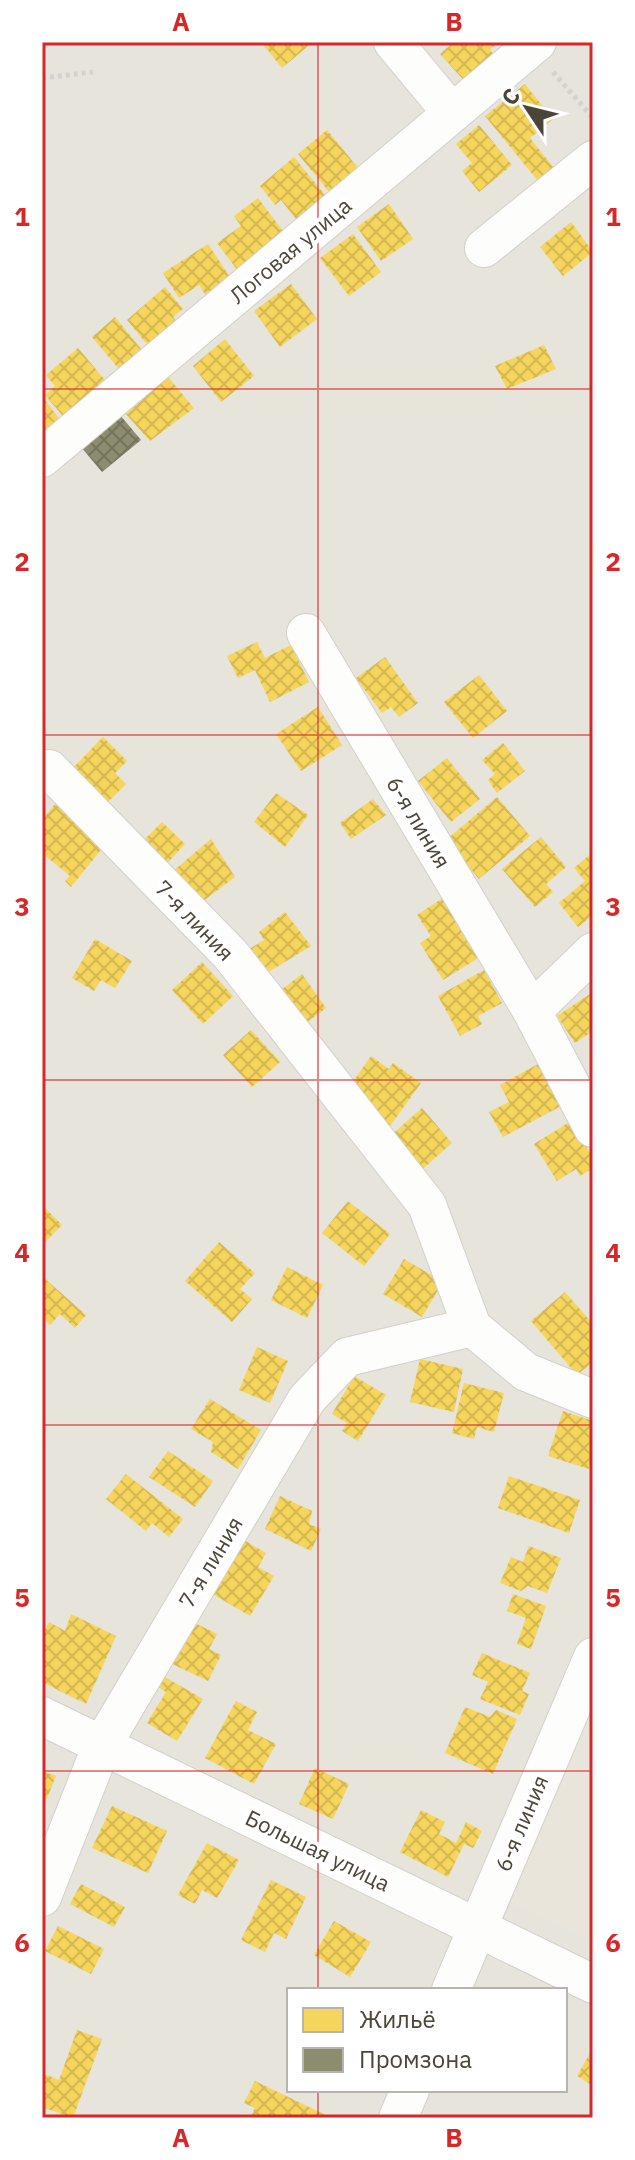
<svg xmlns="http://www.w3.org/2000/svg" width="635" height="2160" viewBox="0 0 635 2160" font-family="'IBM Plex Sans',sans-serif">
<defs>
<pattern id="homes-cross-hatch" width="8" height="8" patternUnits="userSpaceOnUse" patternTransform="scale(2)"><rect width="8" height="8" fill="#f6d55c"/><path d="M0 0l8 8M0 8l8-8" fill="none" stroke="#d4b851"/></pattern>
<pattern id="industry-cross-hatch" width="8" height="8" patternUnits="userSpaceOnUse" patternTransform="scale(2)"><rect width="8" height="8" fill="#8c8c6e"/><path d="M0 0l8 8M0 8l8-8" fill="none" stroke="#74745b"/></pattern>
</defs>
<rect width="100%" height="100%" fill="#f4f2ee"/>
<!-- residential -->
<path fill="#e7e4dc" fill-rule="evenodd" d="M 42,42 L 593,42 L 593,2118 L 42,2118 ZM 289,1990 L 565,1990 L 565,2090 L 289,2090 Z"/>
<!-- education -->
<path fill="#eae5da" d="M 593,1699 L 593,1941 L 506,1901 Z"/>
<!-- homes -->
<g fill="url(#homes-cross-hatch)">
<path d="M 261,42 L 313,42 L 282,68 Z"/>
<path d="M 454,42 L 499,42 L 490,50 L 499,61 L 470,87 L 440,54 Z"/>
<path d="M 525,84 L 553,119 L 530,138 L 558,173 L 542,186 L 485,116 Z"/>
<path d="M 479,125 L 512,165 L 479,192 L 462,171 L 472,163 L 456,144 Z"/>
<path d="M 327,130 L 359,169 L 330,193 L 298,154 Z"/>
<path d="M 294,157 L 329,200 L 300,224 L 281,200 L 275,205 L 260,186 Z"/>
<path d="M 258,198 L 286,235 L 238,271 L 217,243 L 241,226 L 234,216 Z"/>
<path d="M 389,204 L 413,239 L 381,261 L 357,227 Z"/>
<path d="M 571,222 L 593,252 L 563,276 L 540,247 Z"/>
<path d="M 353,234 L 381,272 L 349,296 L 320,258 Z"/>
<path d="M 208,244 L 232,280 L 207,297 L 199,285 L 179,298 L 163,273 Z"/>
<path d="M 291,284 L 317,319 L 280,347 L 254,311 Z"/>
<path d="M 165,287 L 183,309 L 173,317 L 184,330 L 155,354 L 127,320 Z"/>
<path d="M 115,317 L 146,355 L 123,374 L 92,337 Z"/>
<path d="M 225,339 L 254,376 L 221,402 L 193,366 Z"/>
<path d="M 544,345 L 556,369 L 507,389 L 495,366 Z"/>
<path d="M 78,348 L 110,386 L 68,422 L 45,395 L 55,386 L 46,375 Z"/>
<path d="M 168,377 L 194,408 L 150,441 L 126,414 Z"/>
<path d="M 42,396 L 64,425 L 42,441 Z"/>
<path d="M 257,642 L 265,658 L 291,645 L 309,682 L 270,702 L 255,670 L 238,678 L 227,656 Z"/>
<path d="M 385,657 L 418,703 L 399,717 L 391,707 L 382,713 L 356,678 Z"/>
<path d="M 479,675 L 507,711 L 473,738 L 444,702 Z"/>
<path d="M 318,707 L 342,745 L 301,771 L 276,734 Z"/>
<path d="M 103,737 L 127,761 L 115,773 L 126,784 L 102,808 L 67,774 Z"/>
<path d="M 503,743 L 525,771 L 497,793 L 488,780 L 495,774 L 482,760 Z"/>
<path d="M 447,758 L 480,799 L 451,822 L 418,781 Z"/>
<path d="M 276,793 L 308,815 L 285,847 L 254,822 Z"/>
<path d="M 497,797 L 530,836 L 479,879 L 446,840 Z"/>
<path d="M 373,799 L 386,815 L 351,839 L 340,823 Z"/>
<path d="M 55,804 L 105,845 L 71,887 L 65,881 L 70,876 L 42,853 L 42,820 Z"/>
<path d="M 162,822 L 185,844 L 161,870 L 137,847 Z"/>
<path d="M 541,837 L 566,867 L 546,884 L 553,892 L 535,907 L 502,869 Z"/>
<path d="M 211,839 L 235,877 L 198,905 L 173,871 Z"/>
<path d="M 593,852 L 593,915 L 578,927 L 559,903 L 585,881 L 574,868 Z"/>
<path d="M 446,896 L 483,955 L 443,980 L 420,943 L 431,936 L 417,915 Z"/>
<path d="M 285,912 L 311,946 L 262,976 L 246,951 L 264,940 L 259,932 Z"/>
<path d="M 95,939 L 132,961 L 115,988 L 101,980 L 94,991 L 72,978 Z"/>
<path d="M 202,962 L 233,996 L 203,1024 L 172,990 Z"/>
<path d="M 484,970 L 502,1003 L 478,1016 L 482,1024 L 460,1036 L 438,996 Z"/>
<path d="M 302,974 L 326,1008 L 297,1030 L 273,996 Z"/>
<path d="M 593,992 L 593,1031 L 575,1043 L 557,1016 Z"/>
<path d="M 251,1030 L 280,1062 L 252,1087 L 223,1055 Z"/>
<path d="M 371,1056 L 389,1069 L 393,1063 L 421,1083 L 390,1126 L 345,1093 Z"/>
<path d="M 540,1063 L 563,1105 L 503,1137 L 489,1112 L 509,1102 L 500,1085 Z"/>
<path d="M 422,1108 L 452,1143 L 418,1173 L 388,1138 Z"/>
<path d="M 571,1121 L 593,1158 L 593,1168 L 580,1176 L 576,1169 L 557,1181 L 534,1144 Z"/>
<path d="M 348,1201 L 390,1234 L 364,1266 L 322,1233 Z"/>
<path d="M 42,1205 L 62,1225 L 42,1245 Z"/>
<path d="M 219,1242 L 255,1273 L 240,1289 L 252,1299 L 232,1322 L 185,1281 Z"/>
<path d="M 404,1259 L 443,1282 L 422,1317 L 383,1294 Z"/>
<path d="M 287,1267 L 323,1285 L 307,1318 L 271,1300 Z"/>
<path d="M 42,1276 L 86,1315 L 75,1328 L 60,1314 L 50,1325 L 42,1317 Z"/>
<path d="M 565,1292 L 593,1324 L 593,1362 L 577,1375 L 531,1321 Z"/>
<path d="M 257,1347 L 288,1361 L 270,1403 L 239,1390 Z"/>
<path d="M 420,1359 L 463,1369 L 454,1412 L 410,1402 Z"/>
<path d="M 354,1376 L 386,1395 L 358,1441 L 342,1431 L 347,1423 L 332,1414 Z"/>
<path d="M 464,1383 L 504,1393 L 494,1432 L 477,1427 L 474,1439 L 452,1433 Z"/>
<path d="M 210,1399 L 261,1430 L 238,1469 L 211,1452 L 213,1442 L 191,1429 Z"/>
<path d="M 563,1411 L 593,1421 L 593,1455 L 589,1469 L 548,1456 Z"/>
<path d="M 168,1451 L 213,1481 L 195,1507 L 149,1477 Z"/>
<path d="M 126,1474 L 183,1519 L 169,1537 L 152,1523 L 146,1531 L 106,1499 Z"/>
<path d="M 509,1476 L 580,1500 L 569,1533 L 498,1508 Z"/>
<path d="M 280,1496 L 312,1511 L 309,1524 L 321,1529 L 311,1551 L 265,1529 Z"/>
<path d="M 242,1539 L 266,1553 L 258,1567 L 274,1576 L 250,1616 L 211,1593 Z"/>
<path d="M 529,1546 L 561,1558 L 547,1593 L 528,1586 L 521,1591 L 500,1583 L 511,1557 L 523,1562 Z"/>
<path d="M 513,1594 L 546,1606 L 531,1649 L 517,1644 L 526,1618 L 507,1611 Z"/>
<path d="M 71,1614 L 116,1636 L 86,1704 L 42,1682 L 42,1637 L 49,1622 L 65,1631 Z"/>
<path d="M 185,1618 L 217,1634 L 209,1649 L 221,1655 L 208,1681 L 164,1660 Z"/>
<path d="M 482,1653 L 530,1673 L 522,1691 L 529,1694 L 520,1715 L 480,1699 L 488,1682 L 472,1675 Z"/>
<path d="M 158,1673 L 203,1699 L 177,1741 L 147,1723 L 166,1692 L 152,1683 Z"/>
<path d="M 236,1701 L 257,1712 L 248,1730 L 276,1744 L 254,1784 L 205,1758 Z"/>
<path d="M 465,1707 L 490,1717 L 496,1710 L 517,1719 L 493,1774 L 445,1753 Z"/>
<path d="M 315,1768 L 349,1784 L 333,1819 L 299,1804 Z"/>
<path d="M 42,1771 L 56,1776 L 42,1810 Z"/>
<path d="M 112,1806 L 167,1831 L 148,1873 L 92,1848 Z"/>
<path d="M 421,1810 L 445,1822 L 439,1834 L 456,1843 L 466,1822 L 482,1831 L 473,1848 L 464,1844 L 448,1877 L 400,1852 Z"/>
<path d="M 207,1843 L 239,1860 L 217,1898 L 202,1890 L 195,1904 L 178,1895 Z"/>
<path d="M 271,1880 L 306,1897 L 286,1939 L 274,1933 L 265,1952 L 241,1940 Z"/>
<path d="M 81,1884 L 125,1907 L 114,1927 L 70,1904 Z"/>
<path d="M 334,1921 L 371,1942 L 350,1977 L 314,1955 Z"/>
<path d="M 58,1926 L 104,1949 L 91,1974 L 45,1951 Z"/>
<path d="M 77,2030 L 102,2039 L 73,2118 L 42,2107 L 42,2073 L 59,2080 Z"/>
<path d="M 593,2048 L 593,2086 L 577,2076 Z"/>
<path d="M 255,2081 L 332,2118 L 257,2118 L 251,2115 L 255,2108 L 244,2103 Z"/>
</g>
<!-- industry -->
<path fill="url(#industry-cross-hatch)" d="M 120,415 L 141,440 L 102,472 L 81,447 Z"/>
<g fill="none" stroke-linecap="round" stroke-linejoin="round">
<!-- minor casing -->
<g stroke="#d2d0cb" stroke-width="40">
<g id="minor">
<path d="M 393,42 L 452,113"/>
<path d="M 484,248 L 593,160"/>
<path d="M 42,458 L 537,42"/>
<path d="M 306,633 L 532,1011 L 593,1128"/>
<path d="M 49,769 L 230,954 L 427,1205 L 472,1327 L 526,1372 L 593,1399"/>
<path d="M 532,1011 L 593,952"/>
<path d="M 42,1716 L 593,1984"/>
<path d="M 42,1897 L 102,1745 L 307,1399 L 347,1357 L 472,1327"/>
<path d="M 451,1990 L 593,1657"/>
<path d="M 398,2118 L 410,2090"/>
</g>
</g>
<!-- path -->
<g stroke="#d3d2cc" stroke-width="5" stroke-dasharray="4 4" stroke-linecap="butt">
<path d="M 553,72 L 593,118"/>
<path d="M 42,78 L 93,72"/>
</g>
<!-- minor -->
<use href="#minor" stroke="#fdfdfc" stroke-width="38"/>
</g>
<!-- grid -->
<path fill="none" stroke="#d62828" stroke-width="2" stroke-opacity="0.55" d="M 318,42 L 318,1990M 42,389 L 593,389M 42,735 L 593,735M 42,1080 L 593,1080M 42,1425 L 593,1425M 42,1771 L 593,1771M 318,2090 L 318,2118"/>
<g text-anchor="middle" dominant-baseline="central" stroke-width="8" stroke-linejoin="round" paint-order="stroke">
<!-- street labels -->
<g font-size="22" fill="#4b4439" stroke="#fff">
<text transform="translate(290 250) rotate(-40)">Логовая улица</text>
<text transform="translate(419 822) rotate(59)">6-я линия</text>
<text transform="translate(195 920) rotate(46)">7-я линия</text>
<text transform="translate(210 1562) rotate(-59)">7-я линия</text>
<text transform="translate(521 1823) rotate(-67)">6-я линия</text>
<text transform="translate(318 1850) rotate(26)">Большая улица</text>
</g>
</g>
<!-- border -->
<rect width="635" height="2160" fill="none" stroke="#ffffff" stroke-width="88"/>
<!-- legend -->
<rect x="287" y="1988" width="280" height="104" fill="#ffffff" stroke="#b7b4b0" stroke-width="2"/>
<rect x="303" y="2008" width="40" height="24" fill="#f6d55c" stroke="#b7b4b0" stroke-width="2"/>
<text x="359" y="2028" font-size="24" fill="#4b4439">Жильё</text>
<rect x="303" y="2048" width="40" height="24" fill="#8c8c6e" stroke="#b7b4b0" stroke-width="2"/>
<text x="359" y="2068" font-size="24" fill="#4b4439">Промзона</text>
<!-- north arrow -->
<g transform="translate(527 108) rotate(305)" stroke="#ffffff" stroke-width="6" paint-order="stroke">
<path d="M0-6L14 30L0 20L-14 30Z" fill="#4b4439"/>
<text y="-12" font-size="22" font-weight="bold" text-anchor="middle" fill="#4b4439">С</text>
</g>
<rect x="44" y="44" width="547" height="2072" fill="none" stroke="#d62828" stroke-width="3"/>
<g font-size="26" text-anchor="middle" font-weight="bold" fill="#d62828">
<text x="181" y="31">A</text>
<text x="454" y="31">B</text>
<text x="22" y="226">1</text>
<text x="613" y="226">1</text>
<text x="22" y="571">2</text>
<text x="613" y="571">2</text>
<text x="22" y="916">3</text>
<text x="613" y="916">3</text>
<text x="22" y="1262">4</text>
<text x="613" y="1262">4</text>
<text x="22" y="1607">5</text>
<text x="613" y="1607">5</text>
<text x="22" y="1952">6</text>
<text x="613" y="1952">6</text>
<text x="181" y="2147">A</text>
<text x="454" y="2147">B</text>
</g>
</svg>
